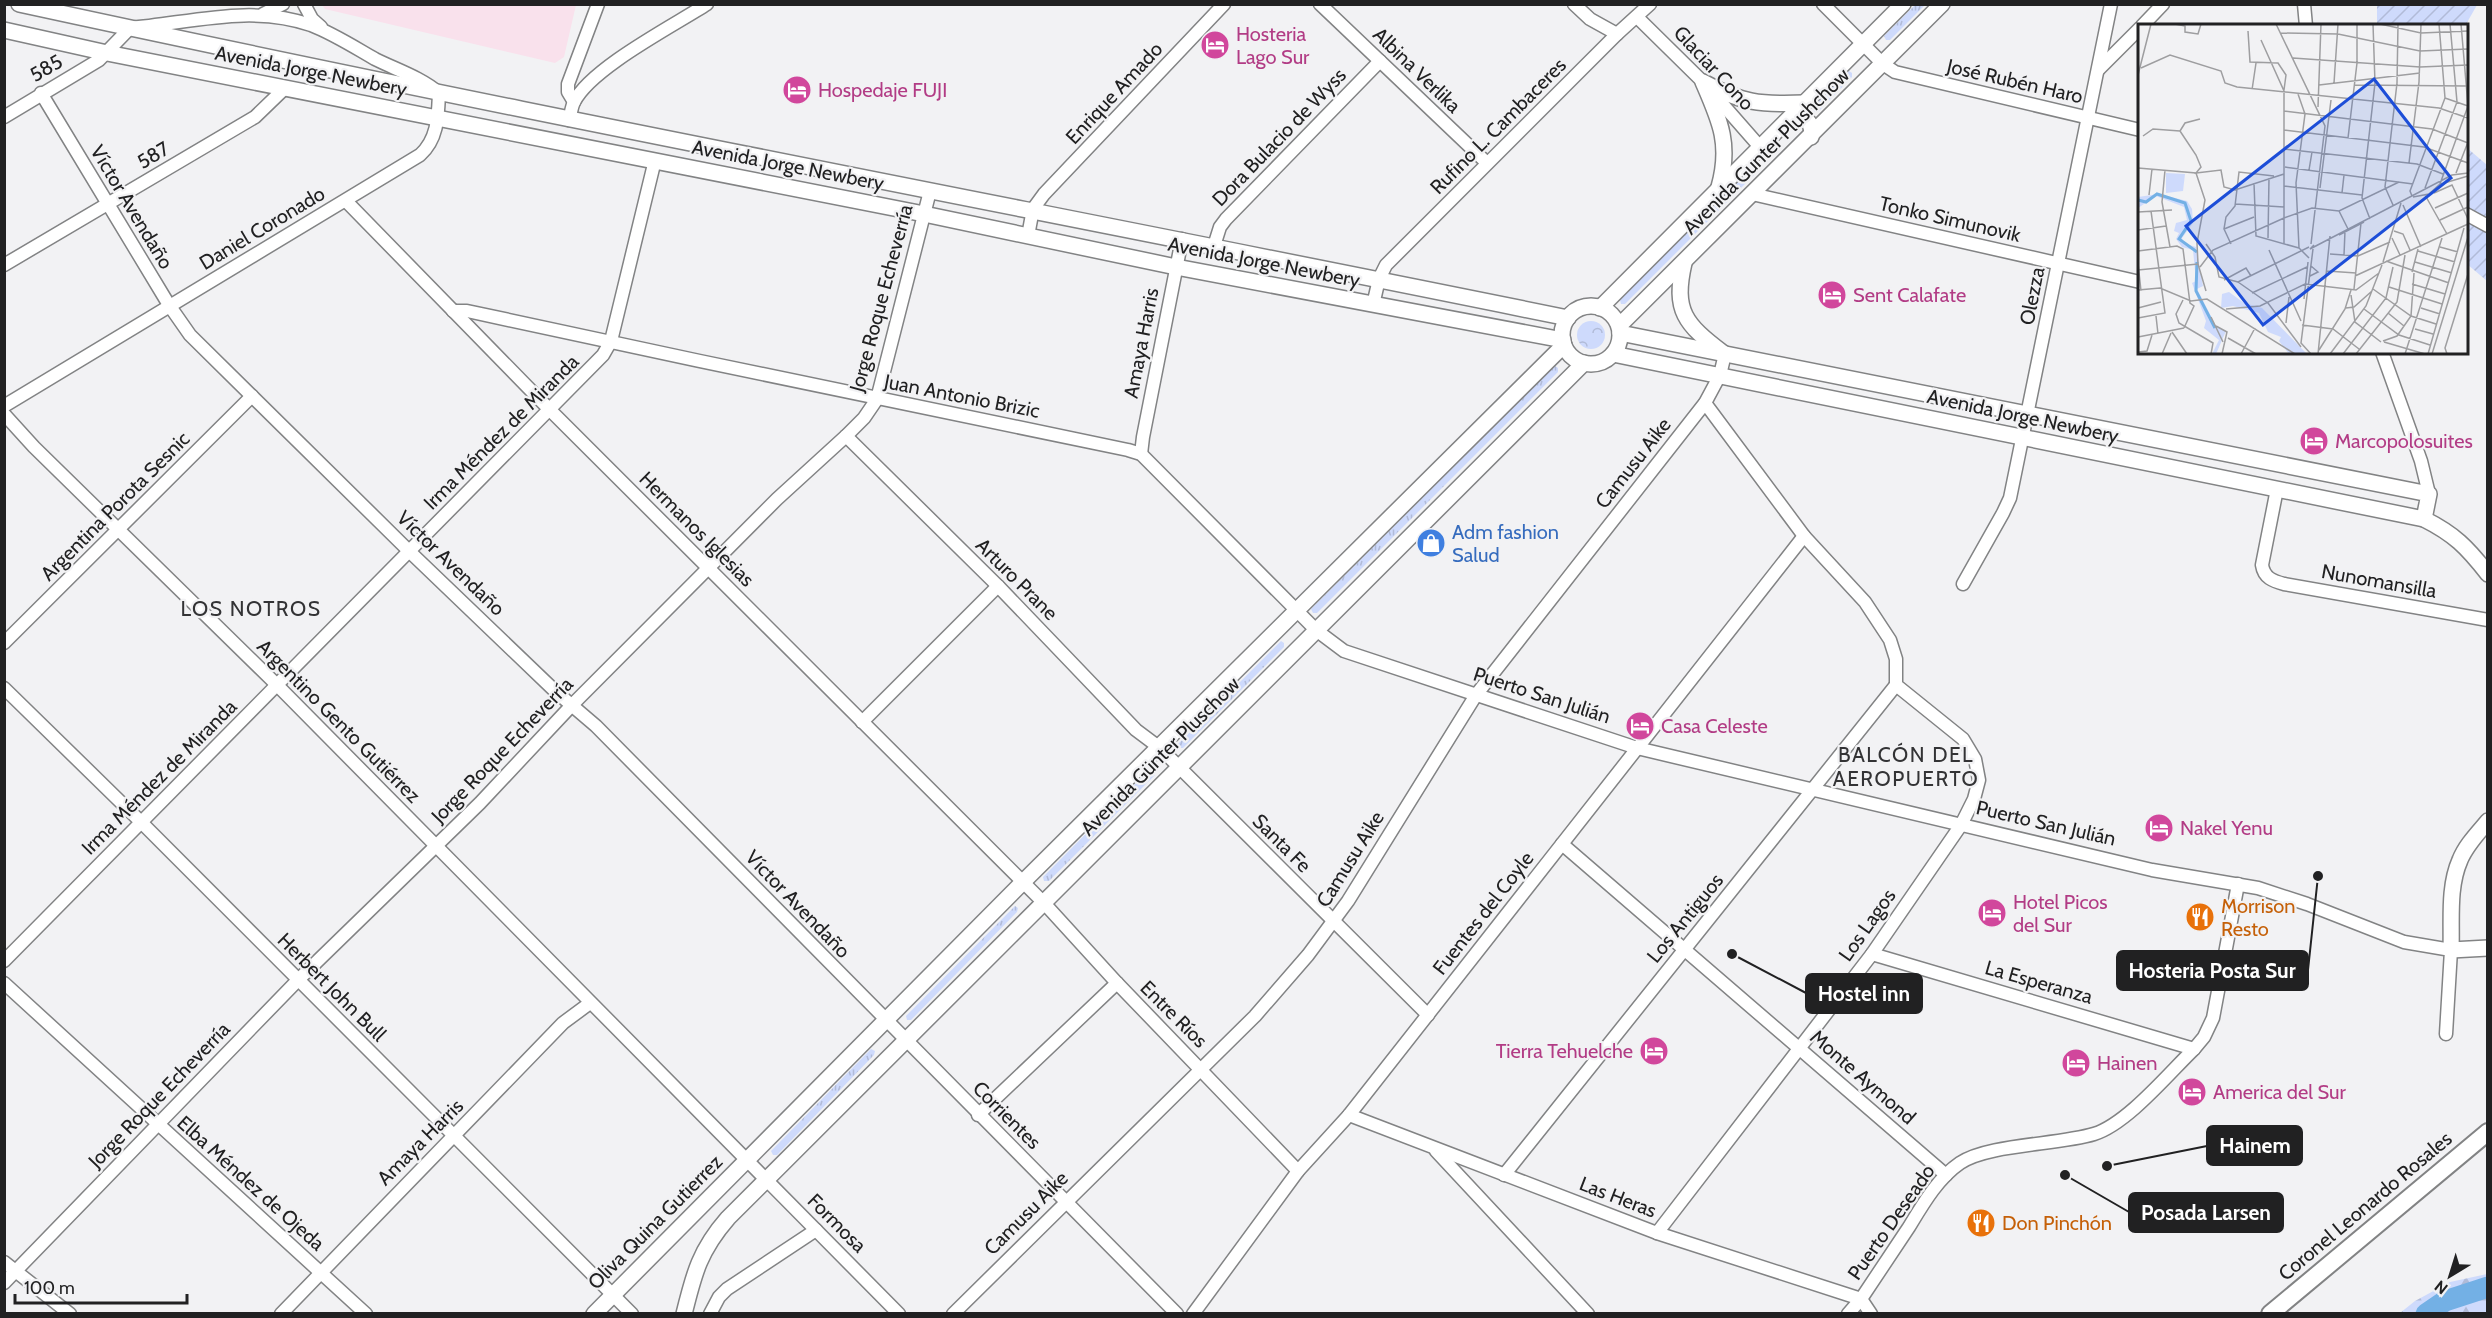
<svg xmlns="http://www.w3.org/2000/svg" width="2492" height="1318" viewBox="0 0 2492 1318" font-family="Cabin,sans-serif">
<defs>
<pattern id="grass-tufts" width="24" height="20" patternUnits="userSpaceOnUse" patternTransform="scale(1.5)"><rect width="24" height="20" fill="#cedafc"/><path d="M3 7l-1-3M5 7V3M7 7l1-3M15 17l-1-3M17 17v-4M19 17l1-3" fill="none" stroke="#b1bbd8"/></pattern>
<pattern id="forest-firs" width="22" height="20" patternUnits="userSpaceOnUse" patternTransform="scale(1.5)"><rect width="22" height="20" fill="#cedafc"/><path d="M5 1l3.5 6h-7zM16 11l3.5 6h-7z" fill="#b1bbd8"/></pattern>
<pattern id="park-crowns" width="20" height="18" patternUnits="userSpaceOnUse" patternTransform="scale(1.5)"><rect width="20" height="18" fill="#cedafc"/><path d="M2 6a3 3 0 1 1 6 0M12 15a3 3 0 1 1 6 0" fill="none" stroke="#b1bbd8"/></pattern>
<pattern id="garden-furrows" width="10" height="10" patternUnits="userSpaceOnUse" patternTransform="scale(1.5)"><rect width="10" height="10" fill="#cedafc"/><path d="M-1 1l2-2M0 10L10 0M9 11l2-2" fill="none" stroke="#b1bbd8"/></pattern>
</defs>
<rect width="100%" height="100%" fill="#f2f2f4"/>
<!-- medical -->
<path fill="#f9e1ec" d="M 322,5 L 576,5 L 564,57 L 555,63 L 325,9 Z"/>
<!-- grass -->
<g fill="url(#grass-tufts)">
<path d="M 1915,5 L 1925,5 L 1890,40 L 1886,40 L 1884,36 Z"/>
<path d="M 1849,71 L 1852,73 L 1852,77 L 1818,112 L 1814,112 L 1812,108 Z"/>
<path d="M 1752,168 L 1755,170 L 1755,174 L 1625,304 L 1621,304 L 1620,300 Z"/>
<path d="M 1555,366 L 1558,368 L 1558,372 L 1317,613 L 1313,613 L 1311,609 Z"/>
<path d="M 1281,641 L 1284,643 L 1284,647 L 1183,748 L 1179,748 L 1178,744 Z"/>
<path d="M 1150,769 L 1155,771 L 1155,775 L 1049,881 L 1044,881 L 1043,877 Z"/>
<path d="M 1015,906 L 1018,908 L 1017,912 L 911,1020 L 907,1020 L 906,1016 Z"/>
<path d="M 871,1049 L 875,1051 L 874,1055 L 777,1155 L 773,1155 L 771,1151 Z"/>
</g>
<!-- forest -->
<path fill="url(#forest-firs)" d="M 2487,1274 L 2487,1313 L 2400,1313 L 2415,1301 L 2450,1282 Z"/>
<!-- park -->
<circle fill="url(#park-crowns)" cx="1591" cy="335" r="14"/>
<!-- garden -->
<g fill="url(#garden-furrows)">
<path d="M 2377,5 L 2377,4 L 2477,5 L 2465,26 L 2377,25 Z"/>
<path d="M 2466,147 L 2487,165 L 2487,281 L 2467,264 Z"/>
</g>
<g fill="none" stroke-linecap="round" stroke-linejoin="round">
<!-- river -->
<path stroke="#73b0e5" stroke-width="21" d="M 2426,1314 L 2445,1301 L 2488,1287"/>
<!-- minor casing -->
<g stroke="#828384" stroke-width="15">
<g id="minor">
<path d="M 304,4 L 312,19 L 321,27"/>
<path d="M 1320,4 L 1487,163"/>
<path d="M 1574,4 L 1590,19 L 1617,34"/>
<path d="M 1823,4 L 1883,64 L 1895,72 L 2140,130"/>
<path d="M 2304,4 L 2306,26"/>
<path d="M 263,14 L 283,4"/>
<path d="M 1637,17 L 1703,82 L 1760,147"/>
<path d="M 2142,26 L 2163,4"/>
<path d="M 2098,70 L 2140,28"/>
<path d="M 41,93 L 169,305 L 190,335 L 410,552 L 555,691 L 596,726 L 1177,1314"/>
<path d="M 574,102 L 568,92 L 568,84 L 598,4"/>
<path d="M 4,117 L 99,60 L 130,28 C 190,23 251,4 311,25 C 334,34 354,47 375,59 C 397,70 420,77 439,93 C 438,116 438,139 420,155 L 4,406"/>
<path d="M 569,120 C 571,115 571,108 574,102 C 591,68 673,26 707,4"/>
<path d="M 1752,194 L 2140,282"/>
<path d="M 346,201 L 551,411 L 1044,903 L 1117,983 L 1298,1171"/>
<path d="M 2466,214 L 2488,226"/>
<path d="M 1028,236 L 1033,209 L 1044,194 L 1224,4"/>
<path d="M 1214,246 L 1220,227 L 1226,219 L 1380,61"/>
<path d="M 4,265 L 255,117 L 285,88"/>
<path d="M 1373,305 L 1379,279 L 1386,265 L 1617,34 L 1650,4"/>
<path d="M 453,311 L 467,311 C 687,359 907,405 1128,450 L 1141,454 L 1316,630 L 1344,651 L 1637,748 L 2152,870 L 2258,888 L 2307,904 L 2404,942 L 2451,950 L 2446,1034"/>
<path d="M 2382,352 L 2421,461 L 2429,494"/>
<path d="M 4,414 L 34,447 L 277,685 L 899,1314"/>
<path d="M 846,436 L 998,586 L 1136,730 L 1160,748 L 1428,1015"/>
<path d="M 1141,454 L 1143,437 L 1182,239"/>
<path d="M 2277,489 L 2262,565 C 2264,578 2273,581 2284,584 L 2488,620"/>
<path d="M 1963,584 L 2003,513 L 2010,498 L 2111,4"/>
<path d="M 4,643 L 252,396"/>
<path d="M 4,688 L 141,822 L 632,1314"/>
<path d="M 862,722 L 998,586"/>
<path d="M 1562,844 L 1946,1175"/>
<path d="M 1872,954 L 2194,1049"/>
<path d="M 4,961 L 603,355 L 611,341 L 655,160"/>
<path d="M 4,983 L 366,1314"/>
<path d="M 978,1115 L 1117,983"/>
<path d="M 1349,1115 L 1657,1233 L 1861,1299 L 1871,1314"/>
<path d="M 1436,1151 L 1588,1314"/>
<path d="M 1504,1175 L 1896,685"/>
<path d="M 1657,1233 L 1872,954 L 1961,825 L 1974,799 L 1979,780 L 1975,759 L 1963,739 L 1896,685 L 1896,659 L 1890,640 L 1865,602 L 1804,536 L 1705,403"/>
<path d="M 4,1262 L 70,1314"/>
<path d="M 4,1283 L 298,980 L 480,803 L 572,705 L 777,499 L 846,436 L 864,418 L 877,399 L 930,191"/>
<path d="M 281,1314 L 563,1023 L 590,1003"/>
<path d="M 710,1314 L 719,1297 L 727,1289 L 816,1230"/>
<path d="M 953,1314 L 1255,1016 L 1308,955 L 1348,901 L 1476,695 L 1705,403 L 1720,375 L 1725,354"/>
<path d="M 1193,1314 L 1298,1171 L 1349,1115 L 1804,536"/>
<path d="M 1848,1314 L 1861,1299 C 1877,1275 1893,1251 1909,1227 C 1923,1204 1938,1178 1960,1163 C 1988,1144 2058,1145 2094,1134 C 2127,1124 2169,1073 2194,1049 L 2204,1037 L 2213,1018 L 2238,884"/>
</g>
</g>
<!-- tertiary casing -->
<g stroke="#828384" stroke-width="18">
<g id="tertiary">
<path d="M 19,4 C 534,116 1052,213 1568,318"/>
<path d="M 4,30 L 107,53 L 924,214 L 1176,267 L 1563,340"/>
<path d="M 1791,117 C 1805,114 1814,123 1811,137"/>
<path d="M 1719,187 C 1731,144 1720,121 1703,82 C 1741,103 1761,105 1804,103"/>
<path d="M 1684,263 C 1673,311 1685,324 1723,353"/>
<circle cx="1591" cy="335" r="29"/>
<path d="M 1600,308 L 1903,4"/>
<path d="M 1619,326 L 1942,4"/>
<path d="M 1620,333 L 2429,494 L 2424,519"/>
<path d="M 1613,354 L 2424,519 C 2454,534 2467,547 2488,574"/>
<path d="M 2488,821 C 2478,833 2466,845 2460,860 C 2448,887 2452,920 2451,950 L 2488,948"/>
<path d="M 594,1314 L 1022,883 L 1564,345"/>
<path d="M 684,1314 C 694,1273 700,1250 728,1218 L 1584,363"/>
</g>
</g>
<!-- secondary casing -->
<g stroke="#828384" stroke-width="20">
<path id="secondary" d="M 2270,1314 L 2488,1132"/>
</g>
<!-- minor -->
<use href="#minor" stroke="#fff" stroke-width="12"/>
<!-- tertiary -->
<use href="#tertiary" stroke="#fff" stroke-width="15"/>
<!-- secondary -->
<use href="#secondary" stroke="#fff" stroke-width="16"/>
</g>
<!-- icons -->
<defs>
<g id="hotel-disc" transform="scale(1.5)"><circle r="9.5" fill="#d1479c" stroke="#f2f2f4"/><path d="M-6-4.5h1.5V1H6V5H4.5V3h-9V5H-6ZM-4 0a1.8 1.8 0 1 1 3.6 0ZM.5 0V-2.5h3Q6-2.5 6 0Z" fill="#fff"/></g>
<g id="shop-disc" transform="scale(1.5)"><circle r="9.5" fill="#3f7fe0" stroke="#f2f2f4"/><path d="M-5-2.5h2.3a2.7 3.5 0 0 1 5.4 0H5L5.5 6h-11ZM-1.5-2.5h3a1.5 2.3 0 0 0-3 0Z" fill="#fff"/></g>
<g id="restaurant-disc" transform="scale(1.5)"><circle r="9.5" fill="#e8710a" stroke="#f2f2f4"/><path d="M-5-6h1v4h1v-4h1v4h1v-4h1v5L-1.5 .5V6h-2V.5L-5-1ZM5-6V6H3V1.5H1.5Q1.5-4 5-6Z" fill="#fff"/></g>
</defs>
<g fill-rule="evenodd">
<use href="#hotel-disc" x="1215" y="45"/>
<use href="#hotel-disc" x="797" y="90"/>
<use href="#hotel-disc" x="1832" y="295"/>
<use href="#hotel-disc" x="2314" y="441"/>
<use href="#shop-disc" x="1431" y="543"/>
<use href="#hotel-disc" x="1640" y="726"/>
<use href="#hotel-disc" x="2159" y="828"/>
<use href="#hotel-disc" x="1992" y="913"/>
<use href="#restaurant-disc" x="2200" y="917"/>
<use href="#hotel-disc" x="1654" y="1051"/>
<use href="#hotel-disc" x="2076" y="1063"/>
<use href="#hotel-disc" x="2192" y="1092"/>
<use href="#restaurant-disc" x="1981" y="1223"/>
</g>
<g text-anchor="middle" dominant-baseline="central" stroke-width="4.5" stroke-linejoin="round" paint-order="stroke">
<!-- hotel labels -->
<g font-size="20" fill="#b23c85" stroke="#f2f2f4" text-anchor="start">
<text x="1236" y="34">Hosteria<tspan x="1236" dy="23">Lago Sur</tspan></text>
<text x="818" y="90">Hospedaje FUJI</text>
<text x="1853" y="295">Sent Calafate</text>
<text x="2335" y="441">Marcopolosuites</text>
<text x="1661" y="726">Casa Celeste</text>
<text x="2180" y="828">Nakel Yenu</text>
<text x="2013" y="902">Hotel Picos<tspan x="2013" dy="23">del Sur</tspan></text>
<text x="1633" y="1051" text-anchor="end">Tierra Tehuelche</text>
<text x="2097" y="1063">Hainen</text>
<text x="2213" y="1092">America del Sur</text>
</g>
<!-- street labels -->
<g font-size="20" fill="#212122" stroke="#f2f2f4">
<text transform="translate(46 68) rotate(-30)">585</text>
<text transform="translate(1714 68) rotate(47)">Glaciar Cono</text>
<text transform="translate(1417 70) rotate(44)">Albina Verlika</text>
<text transform="translate(311 71) rotate(11)">Avenida Jorge Newbery</text>
<text transform="translate(2015 81) rotate(13)">José Rubén Haro</text>
<text transform="translate(1114 93) rotate(-47)">Enrique Amado</text>
<text transform="translate(1498 126) rotate(-45)">Rufino L. Cambaceres</text>
<text transform="translate(1279 137) rotate(-46)">Dora Bulacio de Wyss</text>
<text transform="translate(1766 151) rotate(-45)">Avenida Gunter Plushchow</text>
<text transform="translate(153 155) rotate(-31)">587</text>
<text transform="translate(788 165) rotate(11)">Avenida Jorge Newbery</text>
<text transform="translate(132 207) rotate(59)">Víctor Avendaño</text>
<text transform="translate(1950 219) rotate(13)">Tonko Simunovik</text>
<text transform="translate(262 228) rotate(-31)">Daniel Coronado</text>
<text transform="translate(1264 262) rotate(11)">Avenida Jorge Newbery</text>
<text transform="translate(2032 296) rotate(-79)">Olezza</text>
<text transform="translate(881 298) rotate(-75)">Jorge Roque Echeverría</text>
<text transform="translate(1141 343) rotate(-79)">Amaya Harris</text>
<text transform="translate(962 396) rotate(11)">Juan Antonio Brizic</text>
<text transform="translate(2023 416) rotate(12)">Avenida Jorge Newbery</text>
<text transform="translate(501 432) rotate(-45)">Irma Méndez de Miranda</text>
<text transform="translate(1633 463) rotate(-52)">Camusu Aike</text>
<text transform="translate(115 506) rotate(-45)">Argentina Porota Sesnic</text>
<text transform="translate(697 529) rotate(45)">Hermanos Iglesias</text>
<text transform="translate(451 563) rotate(44)">Víctor Avendaño</text>
<text transform="translate(1017 579) rotate(45)">Arturo Prane</text>
<text transform="translate(2379 581) rotate(10)">Nunomansilla</text>
<text transform="translate(1542 695) rotate(18)">Puerto San Julián</text>
<text transform="translate(339 721) rotate(45)">Argentino Gento Gutiérrez</text>
<text transform="translate(502 750) rotate(-46)">Jorge Roque Echeverría</text>
<text transform="translate(1160 756) rotate(-45)">Avenida Günter Pluschow</text>
<text transform="translate(159 777) rotate(-45)">Irma Méndez de Miranda</text>
<text transform="translate(2046 823) rotate(13)">Puerto San Julián</text>
<text transform="translate(1282 843) rotate(45)">Santa Fe</text>
<text transform="translate(1350 859) rotate(-58)">Camusu Aike</text>
<text transform="translate(798 904) rotate(46)">Víctor Avendaño</text>
<text transform="translate(1483 913) rotate(-52)">Fuentes del Coyle</text>
<text transform="translate(1685 918) rotate(-51)">Los Antiguos</text>
<text transform="translate(1867 925) rotate(-55)">Los Lagos</text>
<text transform="translate(2039 982) rotate(16)">La Esperanza</text>
<text transform="translate(332 987) rotate(45)">Herbert John Bull</text>
<text transform="translate(1174 1014) rotate(45)">Entre Ríos</text>
<text transform="translate(1863 1077) rotate(41)">Monte Aymond</text>
<text transform="translate(159 1095) rotate(-46)">Jorge Roque Echeverría</text>
<text transform="translate(1007 1115) rotate(45)">Corrientes</text>
<text transform="translate(420 1142) rotate(-45)">Amaya Harris</text>
<text transform="translate(251 1183) rotate(42)">Elba Méndez de Ojeda</text>
<text transform="translate(1618 1197) rotate(21)">Las Heras</text>
<text transform="translate(2365 1206) rotate(-40)">Coronel Leonardo Rosales</text>
<text transform="translate(1026 1213) rotate(-45)">Camusu Aike</text>
<text transform="translate(655 1222) rotate(-45)">Oliva Quina Gutierrez</text>
<text transform="translate(1891 1222) rotate(-55)">Puerto Deseado</text>
<text transform="translate(837 1223) rotate(45)">Formosa</text>
</g>
<!-- shop labels -->
<g font-size="20" fill="#366cbe" stroke="#f2f2f4" text-anchor="start">
<text x="1452" y="532">Adm fashion<tspan x="1452" dy="23">Salud</tspan></text>
</g>
<!-- food labels -->
<g font-size="20" fill="#c56008" stroke="#f2f2f4" text-anchor="start">
<text x="2221" y="906">Morrison<tspan x="2221" dy="23">Resto</tspan></text>
<text x="2002" y="1223">Don Pinchón</text>
</g>
<!-- neighbourhood labels -->
<g font-size="21" letter-spacing="1.5" fill="#333335" stroke="#f2f2f4">
<text x="251" y="608">LOS NOTROS</text>
<text x="1906" y="754">BALCÓN DEL<tspan x="1906" dy="24">AEROPUERTO</tspan></text>
</g>
</g>
<!-- overview -->
<g transform="translate(2138 24)">
<rect width="330" height="330" fill="#f2f2f4"/>
<path d="M 21,170 L 49,177 L 54,185 L 55,199 L 44,214 L 45,219 L 58,223 L 65,262 L 59,265 L 78,302 L 88,307 L 78,330 L 74,330 L 81,316 L 66,304 L 68,297 L 54,259 L 58,257 L 55,226 L 44,223 L 38,215 L 41,209 L 36,207 L 38,199 L 49,196 L 46,183 L 18,172 L 0,184 L 0,173 Z" fill="#cedafc"/>
<path d="M 91,268 L 106,279 L 124,284 L 169,330 L 151,330 L 141,317 L 143,313 L 130,308 L 121,289 L 95,282 L 83,284 L 84,270 Z" fill="#cedafc"/>
<path d="M 28,149 L 47,150 L 45,167 L 28,169 Z" fill="#cedafc"/>
<path fill="none" stroke="#73b0e5" stroke-width="3" d="M 0,176 L 8,178 L 19,170 L 47,179 L 53,197 L 41,215 L 59,228M 59,238 L 58,267 L 77,304"/>
<path fill="none" stroke="#9e9ea0" stroke-width="1.5" d="M 37,0 L 47,2 L 47,8 L 60,10 L 63,0M 138,0 L 187,102 L 173,220M 242,0 L 283,9 L 330,7M 110,7 L 112,38 L 140,39 L 148,51 L 146,66M 142,9 L 200,10 L 282,27 L 330,25M 123,16 L 146,67 L 146,220M 155,34 L 282,43 L 330,41M 3,44 L 32,31 L 83,47 L 87,59 L 99,63 L 301,84 L 330,94M 0,51 L 13,0M 196,59 L 200,0M 181,61 L 282,49M 216,61 L 329,62M 114,66 L 118,39M 160,70 L 167,90 L 158,159 L 161,224 L 171,234M 307,74 L 330,82M 180,83 L 183,0M 146,87 L 294,105 L 330,119M 146,106 L 286,123 L 330,139M 42,107 L 58,131 L 63,143 L 58,149 L 83,146 L 86,163 L 97,166 L 146,150M 42,107 L 47,99 L 62,95M 5,112 L 15,105 L 42,107M 210,114 L 219,39 L 219,0M 146,125 L 279,140 L 305,150M 271,139 L 281,58 L 283,0M 147,143 L 275,160M 0,144 L 58,149 L 67,176 L 59,219 L 60,240 L 68,267M 27,146 L 24,178 L 32,223M 171,146 L 174,128M 318,149 L 330,118M 116,159 L 118,212 L 161,224M 303,160 L 330,152M 146,162 L 224,171M 182,164 L 193,76M 287,164 L 319,78 L 312,0M 204,169 L 206,151M 296,169 L 314,161 L 330,195M 11,171 L 14,145M 287,171 L 309,210M 274,172 L 272,167 L 307,74 L 301,0M 275,173 L 291,170 L 302,160 L 330,82 L 323,0M 97,180 L 146,183M 255,181 L 247,163 L 259,59 L 260,0M 265,181 L 283,223M 297,184 L 330,169M 201,187 L 210,205M 0,188 L 34,186M 232,195 L 224,174 L 237,59 L 235,0M 302,196 L 330,183M 86,205 L 116,193M 0,206 L 28,202M 256,207 L 265,210 L 272,226M 201,211 L 226,198M 130,214 L 131,154M 254,214 L 262,231M 68,220 L 77,233 L 81,253 L 100,258M 93,220 L 86,205 L 88,193 L 97,182 L 101,148 L 136,152M 176,221 L 172,225 L 314,151 L 330,149M 302,223 L 320,228M 131,226 L 163,297M 0,227 L 39,222 L 45,225 L 52,279 L 56,282 L 46,304M 280,227 L 317,238M 192,230 L 220,232 L 252,218M 206,231 L 207,207M 248,237 L 311,259M 245,238 L 263,179M 277,238 L 314,249M 0,239 L 3,267M 62,243 L 75,226 L 146,194 L 174,184 L 201,187 L 261,158M 0,246 L 60,240M 189,247 L 218,249M 274,248 L 280,225M 172,252 L 180,248 L 173,242M 217,252 L 330,200M 86,256 L 108,244 L 113,252M 100,258 L 130,279 L 163,323M 100,258 L 171,223M 274,260 L 307,270M 251,263 L 304,280M 216,265 L 223,199M 235,265 L 273,292 L 298,300M 0,266 L 22,264 L 53,277 L 69,275 L 157,330M 114,269 L 169,243M 213,271 L 217,298 L 243,318M 166,275 L 170,238M 45,276 L 38,290 L 41,299 L 75,319 L 73,330M 0,284 L 23,278M 208,284 L 216,283 L 234,267M 283,284 L 302,290M 88,285 L 122,282 L 167,260 L 218,266 L 241,249M 226,285 L 261,311 L 292,321M 250,289 L 266,302M 18,292 L 20,310M 73,293 L 85,318M 0,294 L 27,289 L 13,187M 148,299 L 151,273M 164,301 L 195,305 L 221,325M 78,302 L 89,308 L 84,330M 277,305 L 295,310M 34,308 L 49,330M 0,313 L 46,304M 90,314 L 118,330M 245,317 L 259,312 L 273,292 L 276,249M 246,318 L 287,330M 181,326 L 207,285 L 213,266M 0,328 L 9,327 L 14,311M 24,330 L 33,309M 103,330 L 117,304M 173,330 L 163,319 L 175,225M 180,330 L 192,212M 192,330 L 228,282 L 244,241M 205,330 L 248,274 L 255,243M 218,330 L 259,278 L 267,231M 267,330 L 304,214M 290,330 L 326,204M 294,330 L 330,213M 309,330 L 307,324 L 330,250"/>
<path fill="#1d4ed8" fill-opacity="0.15" stroke="#1d4ed8" stroke-width="3" d="M 236,55 L 313,154 L 125,301 L 48,202 Z"/>
<rect width="330" height="330" fill="none" stroke="#212122" stroke-width="3"/>
</g>
<!-- callouts -->
<path fill="none" stroke="#212122" stroke-width="2" d="M2318 876L2308 970M1732 954L1806 993M2107 1166L2207 1146M2065 1175L2129 1212"/>
<g fill="#212122" stroke="#f2f2f4" stroke-width="2">
<circle cx="2318" cy="876" r="6"/>
<circle cx="1732" cy="954" r="6"/>
<circle cx="2107" cy="1166" r="6"/>
<circle cx="2065" cy="1175" r="6"/>
</g>
<g fill="#212122" stroke="#212122" stroke-width="2">
<rect x="2117" y="951" width="191" height="39" rx="6"/>
<rect x="1806" y="974" width="116" height="39" rx="6"/>
<rect x="2207" y="1126" width="95" height="39" rx="6"/>
<rect x="2129" y="1193" width="154" height="39" rx="6"/>
</g>
<g font-size="21" text-anchor="middle" font-weight="bold" fill="#fff">
<text x="2212" y="978">Hosteria Posta Sur</text>
<text x="1864" y="1001">Hostel inn</text>
<text x="2255" y="1153">Hainem</text>
<text x="2206" y="1220">Posada Larsen</text>
</g>
<!-- border -->
<rect width="2492" height="1318" fill="none" stroke="#212122" stroke-width="12"/>
<!-- north arrow -->
<g transform="translate(2450 1276) rotate(218)" stroke="#f2f2f4" stroke-width="4.5" paint-order="stroke">
<path d="M0-4.5L10 22L0 15L-10 22Z" fill="#212122"/>
<text y="-9" font-size="16" font-weight="bold" text-anchor="middle" fill="#212122">N</text>
</g>
<!-- scale -->
<path d="M15 1294v9h172v-9" fill="none" stroke="#212122" stroke-width="3"/>
<text x="24" y="1294" font-size="18" fill="#212122" stroke="#f2f2f4" stroke-width="4.5" paint-order="stroke">100 m</text>
</svg>
